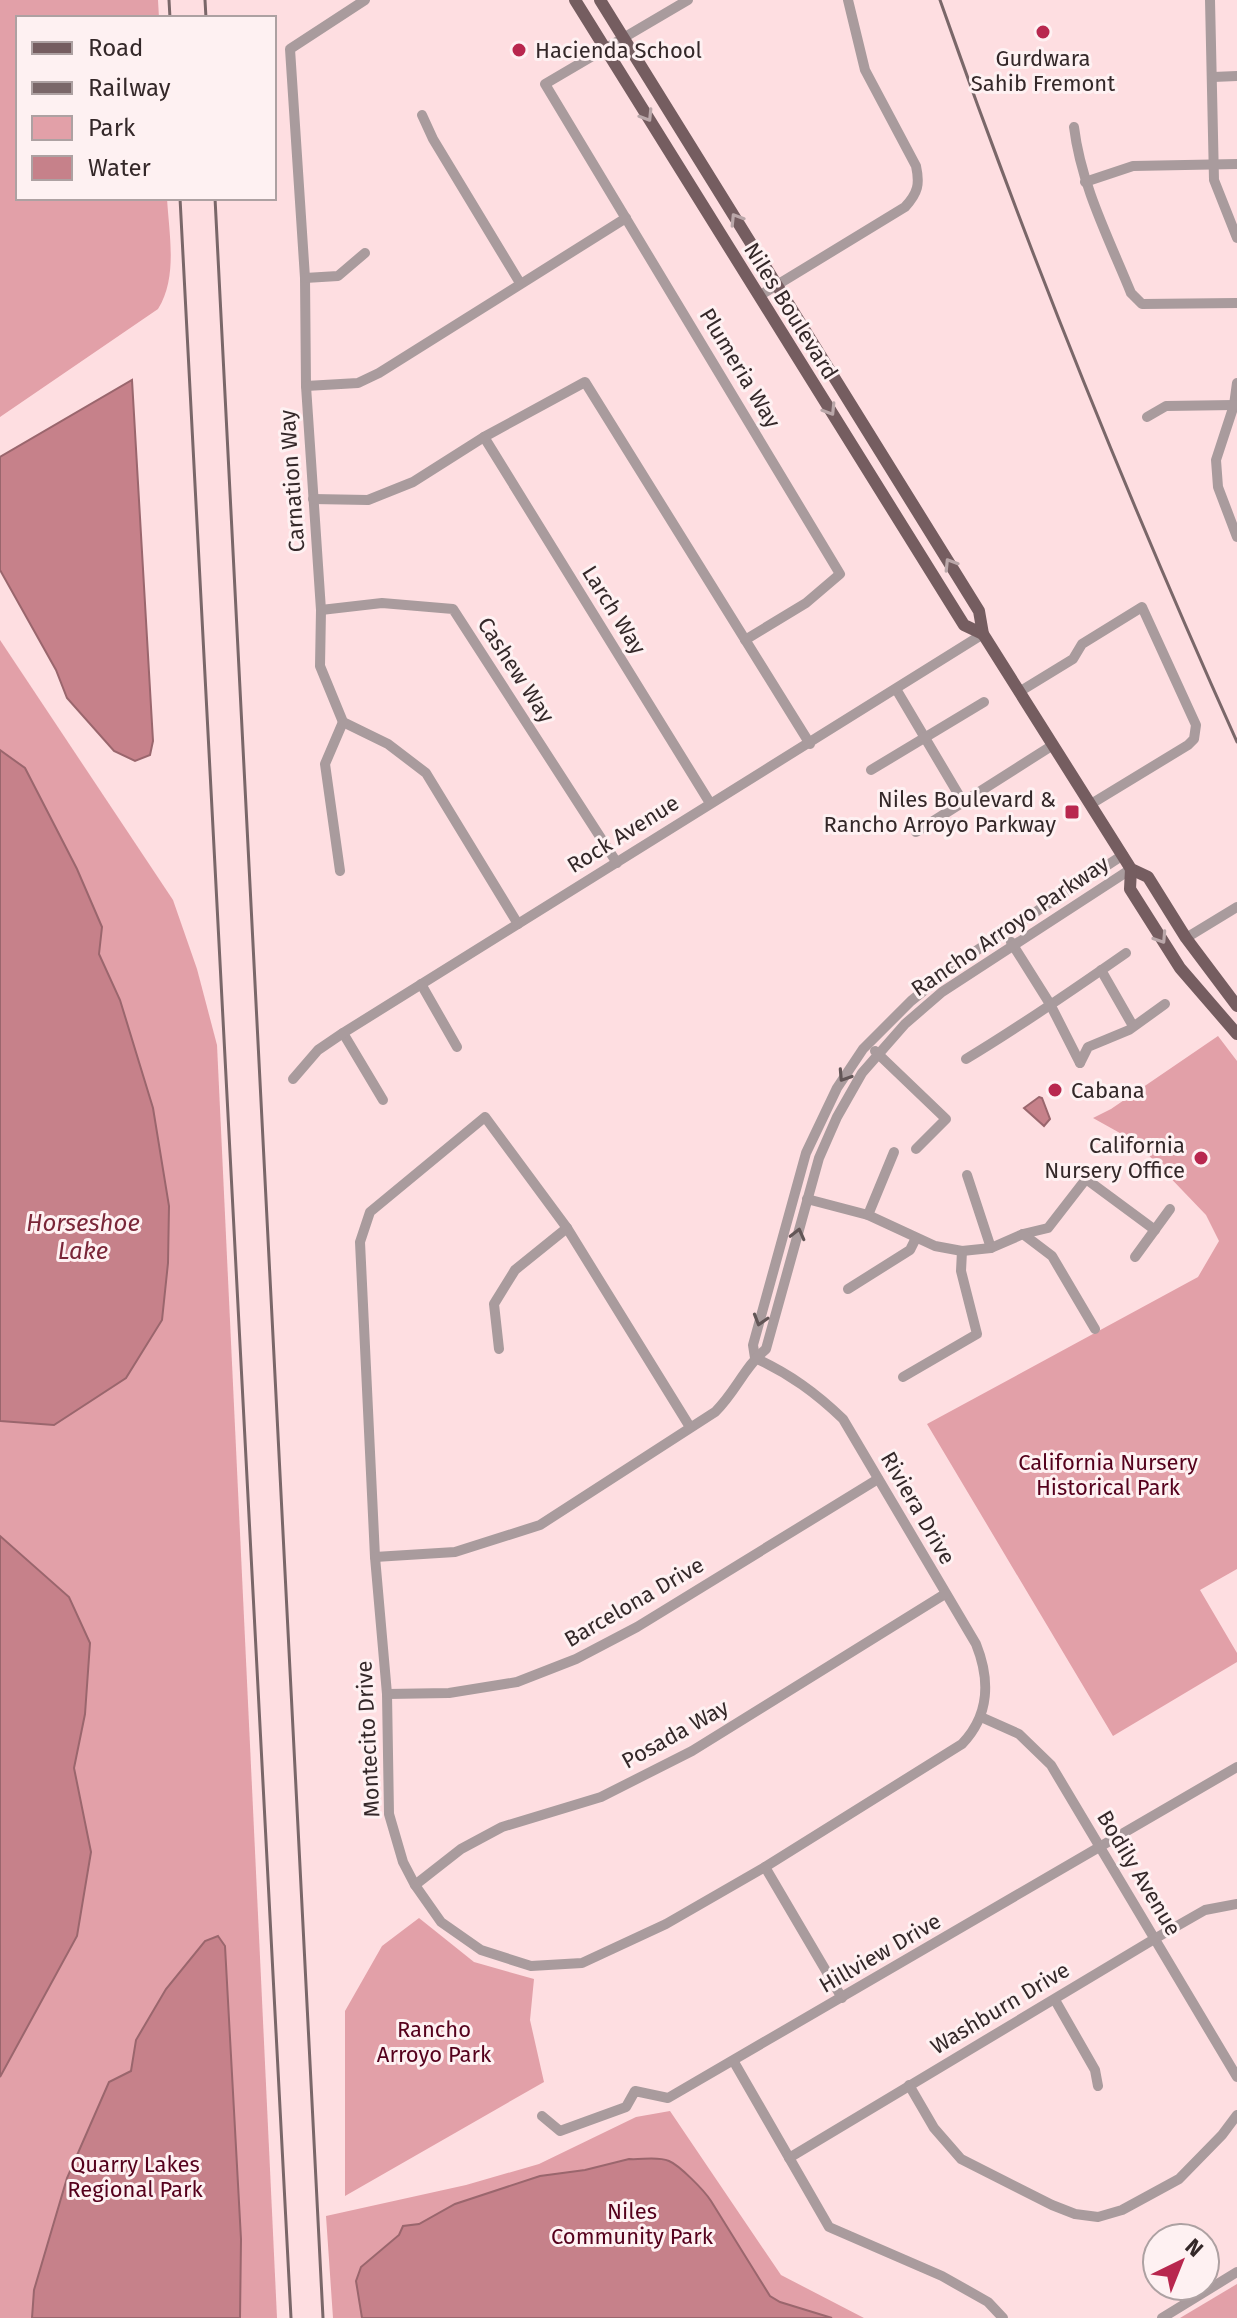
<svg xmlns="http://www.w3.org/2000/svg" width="1237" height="2318" viewBox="0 0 1237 2318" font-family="'Fira Sans',sans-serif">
<rect width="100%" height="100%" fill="#fedee1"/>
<!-- green -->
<g fill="#e2a0a8">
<path d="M 0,0 L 158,0 L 159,18 L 18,18 L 18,198 L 167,198 C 169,234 178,277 158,309 L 0,417 Z"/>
<path d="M 0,640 L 173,900 L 197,969 L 217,1045 L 277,2318 L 0,2318 Z"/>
<path d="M 1218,1036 L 1237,1061 L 1237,1569 L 1200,1590 L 1237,1653 L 1237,1662 L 1113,1736 L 927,1424 L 1198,1277 L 1219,1241 L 1206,1215 L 1136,1142 L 1093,1118 L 1111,1109 Z"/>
<path d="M 419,1918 L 474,1962 L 534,1979 L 530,2020 L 544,2082 L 345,2196 L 345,2011 L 382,1946 Z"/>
<path d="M 670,2111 L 781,2275 L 864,2318 L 333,2318 L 326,2216 L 466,2185 L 539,2164 L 636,2117 Z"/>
<path d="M 1237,2284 L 1237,2318 L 1180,2318 Z"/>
</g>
<!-- water -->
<g fill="#c6818a" stroke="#9a666d" stroke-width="2">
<path d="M 132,380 L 153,741 L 150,755 L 135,761 L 114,751 L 67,698 L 56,670 L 0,570 L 0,457 Z"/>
<path d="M 0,750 L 25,768 L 77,869 L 102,927 L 99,954 L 120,1000 L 153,1108 L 169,1206 L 168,1263 L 162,1320 L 126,1378 L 54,1425 L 0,1421 Z"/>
<path d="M 1039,1097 L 1042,1098 L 1050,1119 L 1044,1126 L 1024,1108 Z"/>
<path d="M 0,1536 L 69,1597 L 90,1643 L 85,1714 L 74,1768 L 91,1852 L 77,1936 L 0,2077 Z"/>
<path d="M 218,1936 L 225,1946 L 241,2239 L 240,2318 L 32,2318 L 34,2290 L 67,2178 L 109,2082 L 131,2071 L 136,2040 L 166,1989 L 205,1941 Z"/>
<path d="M 629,2159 C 642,2160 657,2156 669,2161 C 679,2165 704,2190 711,2201 L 770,2296 L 780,2302 L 832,2318 L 362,2318 L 356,2281 L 361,2267 L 399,2235 L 403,2226 L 419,2224 L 455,2204 L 540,2176 L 585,2170 Z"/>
</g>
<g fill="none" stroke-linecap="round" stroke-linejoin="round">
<!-- minor -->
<g stroke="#a99b9d" stroke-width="10">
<path d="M 365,0 L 290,49 L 305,278 L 306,386 L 321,610 L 320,666 L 343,722 L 388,744 L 426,773 L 518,924"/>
<path d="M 688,0 L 545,84 L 840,574 L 806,603 L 745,640"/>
<path d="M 1210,0 L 1214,180 L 1237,238"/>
<path d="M 1213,77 L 1237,76"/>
<path d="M 422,115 L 433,139 L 520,283"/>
<path d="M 1074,127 C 1081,185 1109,239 1131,293 L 1142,304 L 1237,303"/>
<path d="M 1085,182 L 1133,166 L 1237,164"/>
<path d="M 305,278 L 338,276 L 365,253"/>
<path d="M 759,296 L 905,207 C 918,193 920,184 916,166 L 865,70 L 848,0"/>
<path d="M 1237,383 L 1234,405 L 1216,460 L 1218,487 L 1237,537"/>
<path d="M 306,386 L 358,383 L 379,373 L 626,218"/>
<path d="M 1147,417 L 1166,406 L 1234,405"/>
<path d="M 484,437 L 710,803"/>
<path d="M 313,499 L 368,500 L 413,482 L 484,437 L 585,382 L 810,744"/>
<path d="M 321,610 L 382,603 L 453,609 L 617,863"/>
<path d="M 896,689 L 963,802"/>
<path d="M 1019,692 L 1073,659 L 1082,644 L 1142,607 L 1196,725 L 1194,739 L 1188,745 L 1091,804"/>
<path d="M 871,770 L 984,702"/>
<path d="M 916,832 L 1053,745"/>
<path d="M 340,871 L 325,764 L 343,722"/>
<path d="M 1186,938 L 1237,907"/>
<path d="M 1011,942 L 1050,1004 L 1080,1063"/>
<path d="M 1101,970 L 1133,1026"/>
<path d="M 421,984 L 457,1047"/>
<path d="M 343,1033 L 383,1100"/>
<path d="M 875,1051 L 946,1119 L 916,1149"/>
<path d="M 966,1059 C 1021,1026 1073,990 1126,953"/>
<path d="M 1080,1063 L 1088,1047 L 1129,1030 L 1165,1004"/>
<path d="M 293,1079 L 318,1050 L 343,1033 L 983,634"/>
<path d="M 967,1175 L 991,1248"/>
<path d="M 807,1199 L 868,1215 L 935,1246 L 962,1251 L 991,1248 L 1023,1234 L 1048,1228 L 1086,1179 L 1155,1230"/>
<path d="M 868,1215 L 894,1152"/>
<path d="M 1023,1234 L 1052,1256 L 1095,1329"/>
<path d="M 1135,1257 L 1170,1209"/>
<path d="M 848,1289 L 910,1250 L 916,1238"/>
<path d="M 499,1349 L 494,1304 L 515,1270 L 567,1228"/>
<path d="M 755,1358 L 753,1345 L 806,1153 L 837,1088 L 863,1049 L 911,1001 L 959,962 L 1123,855"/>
<path d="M 903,1377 L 977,1334 L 961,1271 L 962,1251"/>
<path d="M 690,1427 L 567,1228 L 485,1117 L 370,1212 L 360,1242 L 375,1557 L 387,1694 L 389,1814 L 403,1862 L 415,1885 L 441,1922 L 481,1950 L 531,1966 L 582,1963 L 666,1924 L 765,1867 L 962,1744 C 990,1715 990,1679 976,1644 L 843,1419 C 816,1393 790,1374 755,1358"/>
<path d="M 375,1557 L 455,1552 L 540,1525 L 715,1412 C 735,1393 745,1366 766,1349 L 819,1158 L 837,1117 L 862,1073 L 905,1024 L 942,992 L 1131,869"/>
<path d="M 387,1694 L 449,1693 L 517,1682 L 576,1659 L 637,1627 L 878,1479"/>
<path d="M 981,1717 L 1019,1734 L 1051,1765 L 1237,2077"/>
<path d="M 765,1867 L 842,1998"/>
<path d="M 415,1885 L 461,1849 L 502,1827 L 601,1797 L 692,1751 L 945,1594"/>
<path d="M 1055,2000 L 1095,2070 L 1098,2086"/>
<path d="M 734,2062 L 829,2227 L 942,2276 L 988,2302 L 1003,2318"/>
<path d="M 909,2085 L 934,2128 L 961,2159 L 1052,2205 L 1075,2214 L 1098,2217 L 1122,2210 L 1179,2179 L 1222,2135 L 1237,2115"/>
<path d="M 542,2116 L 560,2131 L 626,2107 L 635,2091 L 668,2098 L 1237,1767"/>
<path d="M 789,2158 L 1156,1938 L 1205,1910 L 1237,1904"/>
<path d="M 1162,2318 L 1237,2272"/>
</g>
<!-- major -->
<g stroke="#755d60" stroke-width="12">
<path d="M 575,0 L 964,625 L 983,634"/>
<path d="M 600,0 L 979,611 L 983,634 L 1131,869 L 1148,877 L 1186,938 L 1237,1006"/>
<path d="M 1131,869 L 1130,889 L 1180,968 L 1237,1034"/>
</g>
<!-- rail -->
<g stroke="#7a6769" stroke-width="3">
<path d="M 169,0 L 170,18"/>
<path d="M 205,0 L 206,18"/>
<path d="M 940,0 C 1028,251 1128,499 1237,742"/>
<path d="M 180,198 L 291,2318"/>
<path d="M 215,198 L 323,2318"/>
</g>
</g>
<!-- one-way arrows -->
<defs><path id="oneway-chevron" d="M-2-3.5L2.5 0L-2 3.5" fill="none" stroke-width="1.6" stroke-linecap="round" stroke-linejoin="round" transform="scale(2)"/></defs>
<g stroke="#baa7a9">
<use href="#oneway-chevron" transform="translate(647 116) rotate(58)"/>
<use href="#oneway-chevron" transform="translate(736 219) rotate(-122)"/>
<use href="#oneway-chevron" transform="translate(830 410) rotate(58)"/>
<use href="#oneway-chevron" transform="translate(950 564) rotate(-122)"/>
<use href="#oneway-chevron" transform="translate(1161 938) rotate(57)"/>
</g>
<g stroke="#635657">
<use href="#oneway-chevron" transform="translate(844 1076) rotate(123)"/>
<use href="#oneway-chevron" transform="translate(798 1234) rotate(-76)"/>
<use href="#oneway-chevron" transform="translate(760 1320) rotate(107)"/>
</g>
<!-- markers -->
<g fill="#b8274e" stroke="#fef1f2" stroke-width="3">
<circle cx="1043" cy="32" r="8"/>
<circle cx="519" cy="50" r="8"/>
<rect x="1064" y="804" width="16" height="16" rx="4"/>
<circle cx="1055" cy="1090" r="8"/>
<circle cx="1201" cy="1158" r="8"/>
</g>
<g text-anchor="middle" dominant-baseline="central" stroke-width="6" stroke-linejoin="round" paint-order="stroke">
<!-- poi labels -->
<g font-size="22" fill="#342829" stroke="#fef1f2" text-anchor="start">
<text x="535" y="50">Hacienda School</text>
<text x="1043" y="58" text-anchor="middle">Gurdwara<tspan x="1043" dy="25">Sahib Fremont</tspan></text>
<text x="1056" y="799" text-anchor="end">Niles Boulevard &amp;<tspan x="1056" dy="25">Rancho Arroyo Parkway</tspan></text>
<text x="1071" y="1090">Cabana</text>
<text x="1185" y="1145" text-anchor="end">California<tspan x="1185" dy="25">Nursery Office</tspan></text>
</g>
<!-- street labels -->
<g font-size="22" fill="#342829" stroke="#fef1f2">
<text transform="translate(791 311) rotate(58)">Niles Boulevard</text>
<text transform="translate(740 368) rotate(59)">Plumeria Way</text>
<text transform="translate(292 481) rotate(-94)">Carnation Way</text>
<text transform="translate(614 610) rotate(58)">Larch Way</text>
<text transform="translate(516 670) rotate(57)">Cashew Way</text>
<text transform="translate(623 834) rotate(-32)">Rock Avenue</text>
<text transform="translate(1010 926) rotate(-34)">Rancho Arroyo Parkway</text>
<text transform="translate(918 1508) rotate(60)">Riviera Drive</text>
<text transform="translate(634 1602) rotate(-30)">Barcelona Drive</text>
<text transform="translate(675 1734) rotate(-29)">Posada Way</text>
<text transform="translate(368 1739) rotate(-93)">Montecito Drive</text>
<text transform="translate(1139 1873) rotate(59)">Bodily Avenue</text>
<text transform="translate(880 1953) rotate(-30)">Hillview Drive</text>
<text transform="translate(1000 2008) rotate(-31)">Washburn Drive</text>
</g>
<!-- park labels -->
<g font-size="22" fill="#55001c" stroke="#fef1f2">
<text x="1108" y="1462">California Nursery<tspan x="1108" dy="25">Historical Park</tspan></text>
<text x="434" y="2029">Rancho<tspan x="434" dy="25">Arroyo Park</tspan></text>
<text x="135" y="2164">Quarry Lakes<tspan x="135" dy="25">Regional Park</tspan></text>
<text x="632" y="2211">Niles<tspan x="632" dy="25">Community Park</tspan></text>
</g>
<!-- water labels -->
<g font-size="24" font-style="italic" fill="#7a2638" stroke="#fef1f2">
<text x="83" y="1223">Horseshoe<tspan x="83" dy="28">Lake</tspan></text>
</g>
</g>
<!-- legend -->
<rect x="16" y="16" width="260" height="184" fill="#fef1f2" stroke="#ada1a2" stroke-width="2"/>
<rect x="32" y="42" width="40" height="12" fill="#755d60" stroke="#ada1a2" stroke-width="2"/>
<text x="88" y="56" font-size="24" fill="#342829">Road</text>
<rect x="32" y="82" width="40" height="12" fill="#7a6769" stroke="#ada1a2" stroke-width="2"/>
<text x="88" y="96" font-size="24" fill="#342829">Railway</text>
<rect x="32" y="116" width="40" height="24" fill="#e2a0a8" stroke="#ada1a2" stroke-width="2"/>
<text x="88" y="136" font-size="24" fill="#342829">Park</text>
<rect x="32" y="156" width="40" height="24" fill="#c6818a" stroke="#ada1a2" stroke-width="2"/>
<text x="88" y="176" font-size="24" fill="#342829">Water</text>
<!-- north arrow -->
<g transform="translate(1181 2262) rotate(43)"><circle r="38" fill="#fef1f2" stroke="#ada1a2" stroke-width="2"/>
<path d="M0-6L14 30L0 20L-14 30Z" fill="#b8274e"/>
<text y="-12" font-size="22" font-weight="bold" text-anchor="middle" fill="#342829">N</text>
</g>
</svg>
